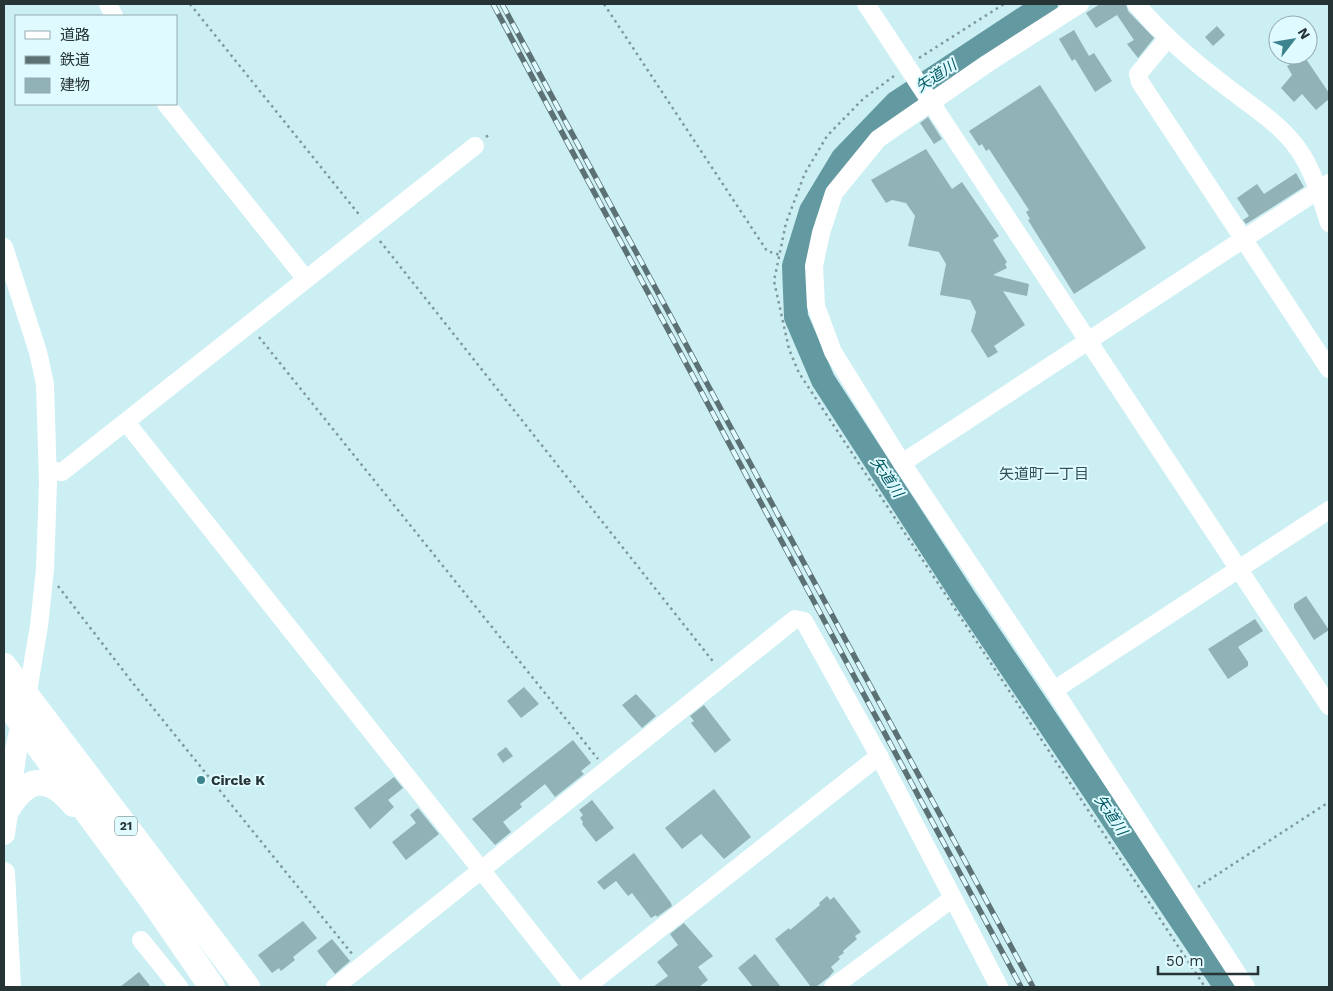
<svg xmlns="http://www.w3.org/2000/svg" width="1333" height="991" viewBox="0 0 1333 991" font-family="'Work Sans','Noto Sans JP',sans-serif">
<rect width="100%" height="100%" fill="#cceff4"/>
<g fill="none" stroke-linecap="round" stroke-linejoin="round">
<!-- river -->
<path stroke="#639aa2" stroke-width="24" d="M 1046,4 L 896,103 L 843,158 L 811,211 L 794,266 L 796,317 L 823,380 L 963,596 L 1226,987"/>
</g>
<!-- building -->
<g fill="#91b2b7">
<path d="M 1100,4 L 1126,4 L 1128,11 L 1154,38 L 1138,58 L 1127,44 L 1134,40 L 1117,15 L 1096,28 L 1086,13 Z"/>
<path d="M 1217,26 L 1225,35 L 1213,46 L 1205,37 Z"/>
<path d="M 1074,30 L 1089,56 L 1094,53 L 1112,81 L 1095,92 L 1075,59 L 1072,61 L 1059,39 Z"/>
<path d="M 1304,56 L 1329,93 L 1329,99 L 1316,110 L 1302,94 L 1294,102 L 1281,88 L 1292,75 L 1287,66 Z"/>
<path d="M 1040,85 L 1146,248 L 1074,294 L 1028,220 L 1030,219 L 1026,212 L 1029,210 L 989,149 L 986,151 L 982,144 L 979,146 L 969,131 Z"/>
<path d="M 928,117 L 942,139 L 934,144 L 920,123 Z"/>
<path d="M 926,149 L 952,189 L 962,182 L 999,236 L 993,240 L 1007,262 L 1005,264 L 1007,268 L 993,275 L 1029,284 L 1027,296 L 1003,291 L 1025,325 L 994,346 L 998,352 L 988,358 L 971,331 L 976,312 L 970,300 L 940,295 L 946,264 L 939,252 L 908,246 L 915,216 L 906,203 L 892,200 L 886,203 L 871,180 Z"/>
<path d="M 1296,173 L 1304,187 L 1246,224 L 1243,220 L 1249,216 L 1237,198 L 1257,184 L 1264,194 Z"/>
<path d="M 1306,596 L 1329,630 L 1314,640 L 1294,608 L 1294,604 Z"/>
<path d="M 1255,619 L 1263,631 L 1238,647 L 1248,662 L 1248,666 L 1228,679 L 1208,649 Z"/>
<path d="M 524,687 L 539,704 L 521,718 L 507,701 Z"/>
<path d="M 636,694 L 656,716 L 642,728 L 622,705 Z"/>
<path d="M 704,705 L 731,740 L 715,753 L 691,723 L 694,721 L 690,716 Z"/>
<path d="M 573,740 L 591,763 L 581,771 L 584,774 L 555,797 L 545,784 L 520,804 L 522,807 L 503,822 L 511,832 L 495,845 L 472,819 Z"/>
<path d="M 506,747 L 513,756 L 503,763 L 497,754 Z"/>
<path d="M 394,777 L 403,788 L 388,800 L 394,807 L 370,829 L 354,808 Z"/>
<path d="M 714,789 L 751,837 L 724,859 L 701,834 L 682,849 L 665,828 Z"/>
<path d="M 592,800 L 614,828 L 596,842 L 582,824 L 583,822 L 580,818 L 583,815 L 579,810 Z"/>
<path d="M 418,808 L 439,834 L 406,860 L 392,842 L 416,823 L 410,815 Z"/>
<path d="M 634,853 L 671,903 L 672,906 L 657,917 L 656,915 L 651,918 L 632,893 L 628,896 L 616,881 L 604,890 L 597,882 Z"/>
<path d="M 827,896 L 830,900 L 834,897 L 861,932 L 855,936 L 857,939 L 843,951 L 844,953 L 838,957 L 840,959 L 831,967 L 834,971 L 829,977 L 816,987 L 811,987 L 775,939 L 789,928 L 790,930 L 820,905 L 819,903 Z"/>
<path d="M 303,921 L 317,938 L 293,957 L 295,960 L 281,971 L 279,968 L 272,973 L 258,955 Z"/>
<path d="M 684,923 L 713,956 L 698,967 L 708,980 L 699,987 L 653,987 L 668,976 L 657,962 L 678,945 L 670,934 Z"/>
<path d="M 332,939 L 350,961 L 335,974 L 317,951 Z"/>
<path d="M 755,954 L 769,972 L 781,987 L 753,987 L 738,968 Z"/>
<path d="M 139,972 L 151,987 L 120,987 Z"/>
</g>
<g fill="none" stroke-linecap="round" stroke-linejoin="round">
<!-- path -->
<g stroke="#7f989b" stroke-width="2.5" stroke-dasharray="2.5 4" stroke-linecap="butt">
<path d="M 190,4 L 361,217"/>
<path d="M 604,4 L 767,251 L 780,255"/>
<path d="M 919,58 L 1004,4"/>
<path d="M 894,76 L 863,99 L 827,136 L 805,173 L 786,223 L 774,281 L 789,349 L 799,373 L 1205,987"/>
<path d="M 486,137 L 491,133"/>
<path d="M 380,241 L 715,664"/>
<path d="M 259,337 L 598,759"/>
<path d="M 58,586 L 132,682 L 353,955"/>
<path d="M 1198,887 L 1329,802"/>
</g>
<!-- minor -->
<g stroke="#fff" stroke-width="18">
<path d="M 108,4 L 114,16"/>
<path d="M 866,4 L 1329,706"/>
<path d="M 1080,4 L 988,63 L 878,139 L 834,193 L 821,233 L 814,266 L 816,306 L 833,352 L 902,463 L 1054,690 L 1246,987"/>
<path d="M 1136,4 C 1162,34 1191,60 1223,84 C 1248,104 1279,122 1298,149 C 1313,170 1321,198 1329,223"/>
<path d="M 1168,38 L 1138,74 L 1140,82 L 1329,369"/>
<path d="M 166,104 L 305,278"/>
<path d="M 4,247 L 38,352 L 45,384 L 48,483 L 45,569 L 39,626 L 27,697"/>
<path d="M 126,422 L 574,987"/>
<path d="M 902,463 L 1329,183"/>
<path d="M 48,470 L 62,472 L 475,146"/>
<path d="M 1054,690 L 1329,510"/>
<path d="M 953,898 L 999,987"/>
<path d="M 141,940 L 179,987"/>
<path d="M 335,987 L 795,619 L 804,621 L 879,756 L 586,987"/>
<path d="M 833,987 L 953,898 L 879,756"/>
</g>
<!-- major -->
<g stroke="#fff" stroke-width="22">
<path d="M 4,834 L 16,750 L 25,710"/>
<path d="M 4,873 L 10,987"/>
</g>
<!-- highway -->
<g stroke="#fff" stroke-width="26">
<path d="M 4,666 L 247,987"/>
<path d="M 4,699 L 150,897 L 212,987"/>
<path d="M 5,813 C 25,778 46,771 74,804"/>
</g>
<!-- rail casing -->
<g stroke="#5c7174" stroke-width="5.5">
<g id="rail">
<path d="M 493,4 L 1021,987"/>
<path d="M 502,4 L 1033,987"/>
</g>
</g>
<!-- rail -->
<use href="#rail" stroke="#dffbff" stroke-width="4" stroke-dasharray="11" stroke-linecap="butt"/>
</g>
<!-- markers -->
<circle fill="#3d838d" stroke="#dffbff" stroke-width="2" cx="201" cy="780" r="5"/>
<g text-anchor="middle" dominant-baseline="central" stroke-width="4" stroke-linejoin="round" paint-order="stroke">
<!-- shield labels -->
<rect fill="#dffbff" stroke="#5e7072" stroke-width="1" x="115" y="816.5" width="22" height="19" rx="4"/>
<g font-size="12" font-weight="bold" fill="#263436">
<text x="126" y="826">21</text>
</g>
<!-- poi labels -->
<g font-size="14" font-weight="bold" fill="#263436" stroke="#dffbff" text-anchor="start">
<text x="211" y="780">Circle K</text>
</g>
<!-- water labels -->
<g font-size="15" font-style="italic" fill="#055963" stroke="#dffbff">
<text transform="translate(936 76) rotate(-33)">矢道川</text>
<text transform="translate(887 477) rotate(56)">矢道川</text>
<text transform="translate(1111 815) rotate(56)">矢道川</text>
</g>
<!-- neighbourhood labels -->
<g font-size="15" fill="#315054" stroke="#dffbff">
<text x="1044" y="474">矢道町一丁目</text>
</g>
</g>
<!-- border -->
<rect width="1333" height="991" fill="none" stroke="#263436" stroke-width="10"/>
<!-- legend -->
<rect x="15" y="15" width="162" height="90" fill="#dffbff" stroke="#95abaf"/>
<rect x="25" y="31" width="25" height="8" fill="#ffffff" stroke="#95abaf"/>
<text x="60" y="40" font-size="15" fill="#263436">道路</text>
<rect x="25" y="56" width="25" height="8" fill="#5c7174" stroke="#95abaf"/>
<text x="60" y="65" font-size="15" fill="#263436">鉄道</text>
<rect x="25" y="78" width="25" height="15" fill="#91b2b7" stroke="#95abaf"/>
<text x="60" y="90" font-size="15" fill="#263436">建物</text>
<!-- north arrow -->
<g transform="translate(1293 40) rotate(59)"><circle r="24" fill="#dffbff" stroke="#95abaf"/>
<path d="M0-4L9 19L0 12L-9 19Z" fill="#3d838d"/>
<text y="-8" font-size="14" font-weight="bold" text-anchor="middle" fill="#263436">N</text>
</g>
<!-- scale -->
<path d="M1158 966v8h100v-8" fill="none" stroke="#263436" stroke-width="2.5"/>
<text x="1166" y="966" font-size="15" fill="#263436" stroke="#dffbff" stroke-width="4" paint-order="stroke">50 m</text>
</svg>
